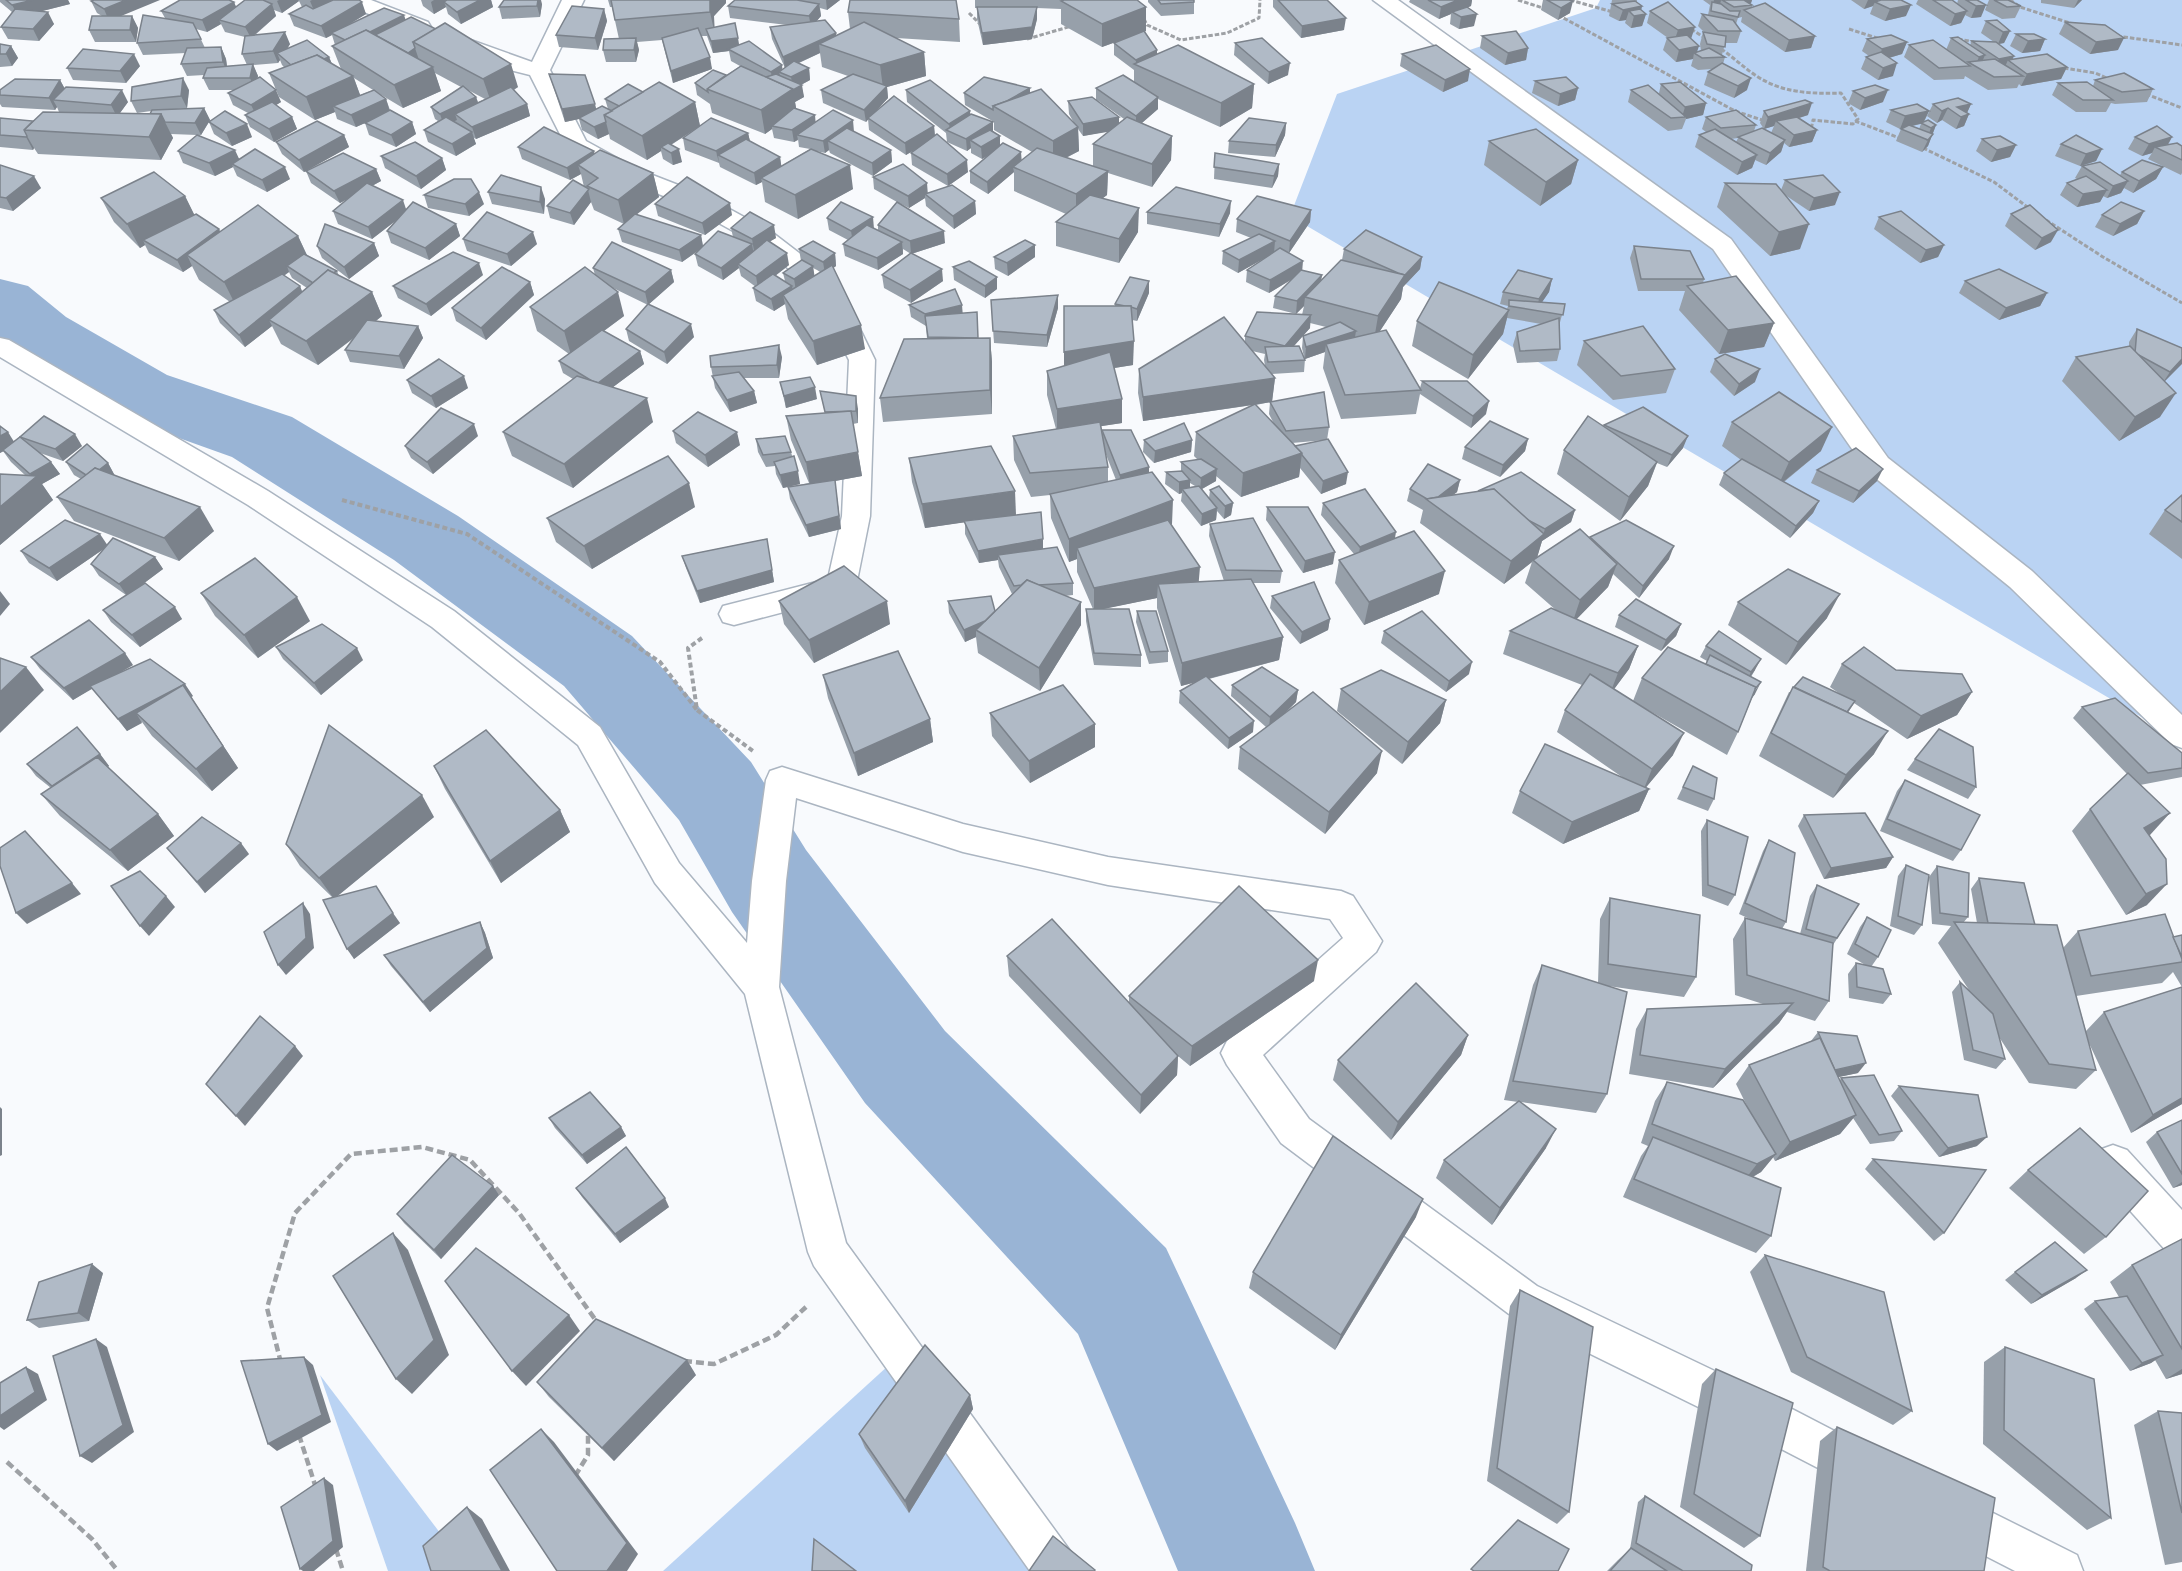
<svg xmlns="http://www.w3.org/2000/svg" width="2182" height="1571" viewBox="0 0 2182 1571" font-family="'Libre Baskerville',serif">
<rect width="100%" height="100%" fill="#f8fafd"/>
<!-- green -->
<g fill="#bad3f3">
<path d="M 1600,0 L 2182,0 L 2182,741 L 1290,216 L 1337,94 L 1596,8 Z"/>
<path d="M 912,1344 L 1057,1571 L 663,1571 Z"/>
<path d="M 320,1375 L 469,1571 L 388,1571 Z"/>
</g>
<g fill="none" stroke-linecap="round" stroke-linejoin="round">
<!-- river -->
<path fill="#99b4d5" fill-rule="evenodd" d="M 0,279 L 28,286 L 66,317 L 167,375 L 292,417 L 458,516 L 632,636 L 751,762 L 806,850 L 945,1031 L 1166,1248 L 1295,1523 L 1315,1571 L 1178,1571 L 1078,1334 L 865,1103 L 732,912 L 679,820 L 564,686 L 394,560 L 232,457 L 109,413 L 10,353 L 0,344 Z"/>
<!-- street casing -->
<g stroke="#abb5c1" stroke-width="3">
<g id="street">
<path d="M 341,0 L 371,0 L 428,22 L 431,27 L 428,32 L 420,33 L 412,32 L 345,4 Z"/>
<path d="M 562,0 L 584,0 L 550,70 L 586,141 L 637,169 L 704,195 L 773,233 L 820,269 L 855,319 L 875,360 L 870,516 L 856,586 L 852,594 L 734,625 L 723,622 L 719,614 L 723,606 L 828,579 L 842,516 L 849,360 L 829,320 L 802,279 L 755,243 L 686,205 L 621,179 L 568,150 L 530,75 L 506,69 L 457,50 L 454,45 L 457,40 L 465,38 L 532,62 Z"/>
<path d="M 1373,0 L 1398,0 L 1731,239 L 1888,458 L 2032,571 L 2182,715 L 2182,748 L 2171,744 L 2010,587 L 1868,472 L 1713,249 Z"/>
<path d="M 0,338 L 9,340 L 268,491 L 454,611 L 600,727 L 679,863 L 747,943 L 752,881 L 766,780 L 770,771 L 782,767 L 963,824 L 1108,857 L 1341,891 L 1353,896 L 1382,941 L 1376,952 L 1263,1055 L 1309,1119 L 1537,1286 L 1769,1397 L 1875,1452 L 1882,1467 L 1875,1482 L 1860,1489 L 1845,1482 L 1739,1427 L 1509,1314 L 1281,1143 L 1227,1065 L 1221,1053 L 1227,1041 L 1343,938 L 1330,919 L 1108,885 L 963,852 L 796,798 L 786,881 L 779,987 L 846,1243 L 1073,1555 L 1079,1571 L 1030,1571 L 814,1266 L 808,1252 L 745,994 L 655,883 L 578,745 L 432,627 L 248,505 L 0,357 Z"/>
<path d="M 2113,1145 L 2127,1150 L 2182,1210 L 2182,1258 L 2168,1253 L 2099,1176 L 2094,1163 L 2099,1150 Z"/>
<path d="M 1951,1492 L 2077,1555 L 2083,1571 L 2015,1571 L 1935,1530 L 1929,1514 L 1935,1498 Z"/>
</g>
</g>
<!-- path-far2 -->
<g stroke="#9ea1a5" stroke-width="3" stroke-dasharray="4.5 2" stroke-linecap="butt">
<path d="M 1518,0 L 1543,8"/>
<path d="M 1570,0 L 1613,12"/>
<path d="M 2010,0 L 2020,7 L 2073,24"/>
<path d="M 969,13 L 982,26"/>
<path d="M 1558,15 L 1735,111 L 1765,121"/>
<path d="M 1144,19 L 1147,25 L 1181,40 L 1227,33 L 1259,18 L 1260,0"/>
<path d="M 1691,29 L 1705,38"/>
<path d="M 1849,29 L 1880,39"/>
<path d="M 2117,36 L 2182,45"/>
<path d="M 1027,39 L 1072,26"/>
<path d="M 1958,39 L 1974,42"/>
<path d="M 1721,49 C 1733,57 1743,67 1755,75 C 1781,93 1811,94 1841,93 L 1858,119 L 1853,124 L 1813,120 L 1811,130"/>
<path d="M 2064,68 L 2095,73 L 2109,79"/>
<path d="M 2146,94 L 2182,108"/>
<path d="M 1855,121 L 1902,139"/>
<path d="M 1923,148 L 1994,182 L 2030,209"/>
<path d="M 2046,220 L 2103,257 L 2182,303"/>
</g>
<!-- path-far1 -->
<g stroke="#9ea1a5" stroke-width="4" stroke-dasharray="5 3" stroke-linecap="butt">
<path d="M 342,500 L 467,534 L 660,662 L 697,710"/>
<path d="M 702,638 L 688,648 L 697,710 L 753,751"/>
</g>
<!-- path -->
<g stroke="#9ea1a5" stroke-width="4.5" stroke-dasharray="8 4" stroke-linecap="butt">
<path d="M 684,1361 L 714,1364 L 776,1335 L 806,1307"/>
<path d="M 281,1363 L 267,1308 L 295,1213 L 351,1154 L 422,1147 L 470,1160 L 519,1213 L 597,1322"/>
<path d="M 299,1435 L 316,1488"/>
<path d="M 7,1462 L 92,1539 L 118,1571"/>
<path d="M 575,1476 L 588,1455 L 588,1433"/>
<path d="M 336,1549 L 343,1571"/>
</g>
<!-- street -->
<use href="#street" fill="#fff" fill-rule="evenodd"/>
</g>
<!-- wall -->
<g fill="#97a0aa" fill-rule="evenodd">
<path d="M 0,0 L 68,0 L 70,4 L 42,11 L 54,24 L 39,41 L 8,39 L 1,27 L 12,12 L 0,2 Z"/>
<path d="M 245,0 L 359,0 L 366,14 L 350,24 L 406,20 L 518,87 L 514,90 L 527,104 L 530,116 L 476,139 L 473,137 L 476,144 L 456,156 L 428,142 L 424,130 L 438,121 L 435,119 L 431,107 L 461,87 L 435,73 L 441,91 L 403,108 L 378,93 L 386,99 L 390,110 L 412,122 L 416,134 L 396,147 L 369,135 L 365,123 L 356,127 L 337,119 L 335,112 L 315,120 L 279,97 L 269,73 L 285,68 L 282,65 L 280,60 L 278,63 L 253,65 L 258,76 L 257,78 L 281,102 L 276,105 L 292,117 L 297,129 L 274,142 L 250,127 L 245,115 L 248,113 L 233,105 L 228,93 L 234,90 L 209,90 L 203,78 L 204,75 L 187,76 L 181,64 L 186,53 L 143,55 L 137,43 L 165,18 L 161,11 L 234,2 L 236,7 ZM 299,1 L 302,7 L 289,14 L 294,26 L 326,38 L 332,35 L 335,45 L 332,46 L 341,69 L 332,64 L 329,57 L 287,49 L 290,44 L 254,36 L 276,16 L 274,10 L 282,13 ZM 221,24 L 225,32 L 245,37 L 242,54 L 247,65 L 227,66 L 226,59 L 221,47 L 205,48 L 196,29 L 207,32 ZM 354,78 L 373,90 L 360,95 ZM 468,90 L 485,99 L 478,102 L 476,97 Z"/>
<path d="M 421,0 L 491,0 L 493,7 L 461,24 L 448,14 L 446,7 L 434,14 L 423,6 Z"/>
<path d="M 608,0 L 726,0 L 726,3 L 714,16 L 714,28 L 739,45 L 783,70 L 785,68 L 772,39 L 770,27 L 787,25 L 730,18 L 728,6 L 735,0 L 840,0 L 827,10 L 820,8 L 821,16 L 816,21 L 836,33 L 836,36 L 850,29 L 848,12 L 959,19 L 960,42 L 896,38 L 924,52 L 926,76 L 887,87 L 888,98 L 874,113 L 934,126 L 935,136 L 968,172 L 948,186 L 912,165 L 911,153 L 912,151 L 906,155 L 869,130 L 868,119 L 866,122 L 823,103 L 821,90 L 848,76 L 822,67 L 820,53 L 799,63 L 809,68 L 810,80 L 801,85 L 804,97 L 795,102 L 796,108 L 816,122 L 854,132 L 891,150 L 892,162 L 873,176 L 830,153 L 829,150 L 825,153 L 816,151 L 853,189 L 798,219 L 765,202 L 762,182 L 756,185 L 720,167 L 719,163 L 685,150 L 683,138 L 697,128 L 671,145 L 682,162 L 673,165 L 663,159 L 661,151 L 647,160 L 610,139 L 609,134 L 598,139 L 582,130 L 579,119 L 565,122 L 549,74 L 596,109 L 608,109 L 605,99 L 643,92 L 695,102 L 700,126 L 748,133 L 750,142 L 780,157 L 781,166 L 810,149 L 799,147 L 798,139 L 794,142 L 774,138 L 772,129 L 765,134 L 712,113 L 710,104 L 697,95 L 695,83 L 726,75 L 740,66 L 731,61 L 729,51 L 713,53 L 707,36 L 701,36 L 712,69 L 673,83 L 662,40 L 637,42 L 639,50 L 636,62 L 606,62 L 603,50 L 619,39 L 612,7 L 610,7 Z"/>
<path d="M 975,0 L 1137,0 L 1146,7 L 1146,31 L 1102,47 L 1061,24 L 1061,9 L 1037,8 L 1037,19 L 1032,39 L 983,45 L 977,19 L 977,8 L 975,8 Z"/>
<path d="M 1148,0 L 1194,0 L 1194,14 L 1161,16 L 1148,2 Z"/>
<path d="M 1273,0 L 1327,0 L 1344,30 L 1301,38 L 1273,7 Z"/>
<path d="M 1410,0 L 1472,0 L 1471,6 L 1468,7 L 1474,26 L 1459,29 L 1450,24 L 1451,14 L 1439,19 L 1409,2 Z"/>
<path d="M 1543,0 L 1569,0 L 1570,13 L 1558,20 L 1541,10 Z"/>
<path d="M 1612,0 L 1637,0 L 1637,2 L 1642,6 L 1641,10 L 1646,14 L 1642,26 L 1631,28 L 1625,23 L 1626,20 L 1619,21 L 1609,16 Z"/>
<path d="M 1703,0 L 1752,0 L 1751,3 L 1749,3 L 1752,5 L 1752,7 L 1815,36 L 1811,48 L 1785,52 L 1741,22 L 1742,17 L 1738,18 L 1736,24 L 1741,31 L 1737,43 L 1725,43 L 1722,55 L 1725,57 L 1723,64 L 1747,90 L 1734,98 L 1704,85 L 1708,72 L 1713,69 L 1698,70 L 1691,66 L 1693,59 L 1676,62 L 1663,50 L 1667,38 L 1668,38 L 1647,23 L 1650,11 L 1691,39 L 1697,53 L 1701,51 L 1700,44 L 1703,32 L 1705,33 L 1698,26 L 1702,14 L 1708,15 L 1710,5 Z"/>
<path d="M 1851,0 L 1878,0 L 1878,1 L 1906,16 L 1885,21 L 1870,14 L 1873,6 L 1864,9 Z"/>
<path d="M 1918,0 L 1952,0 L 1957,4 L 1958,0 L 1977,0 L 1981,17 L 1971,18 L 1965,15 L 1961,23 L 1950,26 L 1916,4 Z"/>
<path d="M 1989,0 L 2008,0 L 2021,6 L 2015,18 L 2002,19 L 1985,10 Z"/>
<path d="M 2041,0 L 2082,0 L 2074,8 L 2041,3 Z"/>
<path d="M 91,1 L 122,16 L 132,16 L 138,28 L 136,42 L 95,42 L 89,30 L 102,16 L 97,13 Z"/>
<path d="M 542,4 L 540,17 L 502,19 L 499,7 Z"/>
<path d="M 604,9 L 607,21 L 598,50 L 559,47 L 556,35 Z"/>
<path d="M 1986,21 L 2010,31 L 2004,43 L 1999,44 L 2013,60 L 2067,67 L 2061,79 L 2021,86 L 2019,84 L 2017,88 L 1988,90 L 1965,76 L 1964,79 L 1934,80 L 1904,57 L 1909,45 L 1946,50 L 1951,38 L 1970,45 L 1972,41 L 1994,42 L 1981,33 Z"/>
<path d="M 2065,22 L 2118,50 L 2090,54 L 2059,34 Z"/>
<path d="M 2016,34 L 2045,39 L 2040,51 L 2022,53 L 2010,46 Z"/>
<path d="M 1482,36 L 1528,48 L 1526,60 L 1505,65 L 1480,48 Z"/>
<path d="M 1867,39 L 1907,42 L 1902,54 L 1889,58 L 1893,76 L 1878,80 L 1861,69 L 1866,57 L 1869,56 L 1862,51 Z"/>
<path d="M 1114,43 L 1157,54 L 1254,84 L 1252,108 L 1220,127 L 1158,99 L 1158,109 L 1142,123 L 1172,136 L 1171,160 L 1152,187 L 1108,173 L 1107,195 L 1103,198 L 1138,232 L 1119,263 L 1056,246 L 1056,222 L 1066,214 L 1014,191 L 1014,172 L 988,194 L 970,183 L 970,171 L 988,156 L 982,159 L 971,153 L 971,148 L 967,151 L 947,142 L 946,133 L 907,102 L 906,90 L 971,115 L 1000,136 L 1000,145 L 1022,161 L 1032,152 L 994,130 L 994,122 L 965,105 L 964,93 L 1030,88 L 1030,93 L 1074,123 L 1069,114 L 1068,101 L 1096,100 L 1096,88 L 1134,81 L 1134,70 L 1114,55 ZM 1097,100 L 1124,119 L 1119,123 ZM 1078,129 L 1083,136 L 1109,131 L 1093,144 L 1093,166 L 1066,158 L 1079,151 Z"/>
<path d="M 1235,43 L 1288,75 L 1268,84 L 1234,55 Z"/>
<path d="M 0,44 L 11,46 L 18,58 L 12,66 L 0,67 Z"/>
<path d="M 1402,54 L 1468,81 L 1443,92 L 1400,66 Z"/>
<path d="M 140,66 L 126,83 L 73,80 L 67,68 Z"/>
<path d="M 60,80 L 65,89 L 128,102 L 120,113 L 150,114 L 151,111 L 137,113 L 131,101 L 189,90 L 187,108 L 176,109 L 204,108 L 210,120 L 252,137 L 232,146 L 214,134 L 209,122 L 201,135 L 199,135 L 239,159 L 290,179 L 267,192 L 237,176 L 233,167 L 215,176 L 183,163 L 178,151 L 197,135 L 171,134 L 173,138 L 161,160 L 38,154 L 34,148 L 33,150 L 0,147 L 0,118 L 33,121 L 59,112 L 57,107 L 55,110 L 2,107 L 0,104 L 0,90 Z"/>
<path d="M 2095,80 L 2153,89 L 2147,102 L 2115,104 L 2111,103 L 2106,112 L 2076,112 L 2052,95 L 2058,83 L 2093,86 Z"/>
<path d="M 1535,81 L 1578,88 L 1575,100 L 1558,106 L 1532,93 Z"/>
<path d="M 1661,84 L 1706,103 L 1703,115 L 1686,119 L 1682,129 L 1668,131 L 1628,102 L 1631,90 L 1659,93 Z"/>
<path d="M 1853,91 L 1883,102 L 1860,110 L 1848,103 Z"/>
<path d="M 1933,104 L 1971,104 L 1967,113 L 1969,114 L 1964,126 L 1956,129 L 1942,120 L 1937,123 L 1927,116 Z"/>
<path d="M 1891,110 L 1929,111 L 1924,122 L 1936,125 L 1928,146 L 1922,152 L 1896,141 L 1901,129 L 1904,128 L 1900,129 L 1886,122 ZM 1921,124 L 1919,129 L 1912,126 Z"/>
<path d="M 1764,111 L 1808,115 L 1799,118 L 1817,130 L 1812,142 L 1789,147 L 1784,143 L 1781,152 L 1766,165 L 1755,160 L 1752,168 L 1737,175 L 1695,147 L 1699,135 L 1706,132 L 1702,129 L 1706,117 L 1756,125 L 1754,131 L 1771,133 L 1774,126 L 1764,129 L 1760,123 ZM 1738,138 L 1736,142 L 1731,139 Z"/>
<path d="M 1286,123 L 1285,135 L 1275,157 L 1228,153 L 1229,141 Z"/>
<path d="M 344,135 L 349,147 L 304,172 L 282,154 L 276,142 Z"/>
<path d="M 2135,137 L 2172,137 L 2168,145 L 2182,146 L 2182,173 L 2181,175 L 2148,159 L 2152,153 L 2142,156 L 2128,149 Z"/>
<path d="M 1982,139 L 2016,145 L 2010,157 L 1991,162 L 1976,151 Z"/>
<path d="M 1489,141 L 1578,160 L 1571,184 L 1540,206 L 1484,165 Z"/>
<path d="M 2061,144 L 2102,149 L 2096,161 L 2082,166 L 2120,175 L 2122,172 L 2163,167 L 2156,179 L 2133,193 L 2124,188 L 2121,193 L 2107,198 L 2103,196 L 2100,202 L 2077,207 L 2060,195 L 2067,183 L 2077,179 L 2075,178 L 2082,166 L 2080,166 L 2055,156 Z"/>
<path d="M 518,147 L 594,154 L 653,173 L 659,197 L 636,215 L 701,235 L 703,246 L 733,237 L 731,228 L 776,238 L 770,241 L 789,265 L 775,276 L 785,281 L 783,273 L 801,261 L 799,249 L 835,253 L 836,266 L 833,268 L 865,349 L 817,365 L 788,319 L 785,304 L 774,311 L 756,301 L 753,288 L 756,287 L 741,276 L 739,268 L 723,280 L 698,266 L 695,254 L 698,251 L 682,262 L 622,242 L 618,229 L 624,224 L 594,210 L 591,202 L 574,225 L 550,218 L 547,206 L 584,187 L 581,174 L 570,180 L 522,159 ZM 813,268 L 817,270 L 820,272 L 814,276 Z"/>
<path d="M 1215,153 L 1279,164 L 1278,176 L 1272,188 L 1214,179 Z"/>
<path d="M 381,156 L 442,158 L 446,170 L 421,189 L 385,168 Z"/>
<path d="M 0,165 L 41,188 L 13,211 L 0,208 Z"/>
<path d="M 376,169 L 381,181 L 372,186 L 406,209 L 456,224 L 460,236 L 429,260 L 391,243 L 387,231 L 394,222 L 372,239 L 338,224 L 333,211 L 349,198 L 340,203 L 311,183 L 306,171 Z"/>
<path d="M 873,177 L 928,193 L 975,201 L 976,214 L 954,229 L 926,206 L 925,198 L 909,208 L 899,203 L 945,243 L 911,254 L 903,249 L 903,254 L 878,270 L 845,256 L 843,244 L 848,240 L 829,230 L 827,218 L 874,229 L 878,230 L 878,225 L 897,202 L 874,189 Z"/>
<path d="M 1785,180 L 1835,205 L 1809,211 L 1785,195 L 1800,249 L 1770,256 L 1717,207 L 1725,183 L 1781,190 Z"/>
<path d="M 488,192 L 545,199 L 544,214 L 492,204 Z"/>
<path d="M 424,195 L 484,204 L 469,216 L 428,208 Z"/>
<path d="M 185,196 L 194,215 L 220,232 L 298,236 L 307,255 L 337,271 L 339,276 L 372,292 L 382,316 L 376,321 L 418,326 L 423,338 L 404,369 L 350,362 L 345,350 L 354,338 L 318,365 L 281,344 L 272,326 L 245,347 L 220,323 L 214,310 L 230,302 L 199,280 L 192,266 L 183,272 L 149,253 L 145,245 L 140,248 L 114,222 L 101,198 ZM 289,272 L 292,278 L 307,288 L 302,292 L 300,286 L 284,276 Z"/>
<path d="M 655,204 L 732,215 L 705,235 L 658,216 Z"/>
<path d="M 1311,210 L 1310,222 L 1289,253 L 1302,271 L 1322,275 L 1321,280 L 1342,260 L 1344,249 L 1422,257 L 1420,269 L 1403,287 L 1401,299 L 1380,331 L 1420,388 L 1422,381 L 1486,414 L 1471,428 L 1420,394 L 1416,414 L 1341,419 L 1323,368 L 1325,352 L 1305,359 L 1304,372 L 1272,374 L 1275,378 L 1272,401 L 1329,427 L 1327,440 L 1346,484 L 1321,494 L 1300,468 L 1299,477 L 1241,497 L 1216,476 L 1216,481 L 1202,489 L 1209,498 L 1210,490 L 1233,503 L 1231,515 L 1224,519 L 1217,511 L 1216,520 L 1201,526 L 1181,501 L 1182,493 L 1179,494 L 1165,484 L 1166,472 L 1181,471 L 1181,462 L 1198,460 L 1194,456 L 1196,432 L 1253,405 L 1143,421 L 1138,393 L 1139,369 L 1245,342 L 1245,336 L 1302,315 L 1304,306 L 1296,314 L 1273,308 L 1275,296 L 1294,278 L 1269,293 L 1246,282 L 1247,270 L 1265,258 L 1238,273 L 1222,264 L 1223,251 L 1251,238 L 1236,232 L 1237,219 ZM 1310,323 L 1326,327 L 1303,336 L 1302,348 L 1304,357 L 1294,346 L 1310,328 ZM 1252,351 L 1265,354 L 1264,360 L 1265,366 ZM 1270,402 L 1269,414 L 1274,424 L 1256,405 ZM 1326,440 L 1295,446 L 1292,443 ZM 1190,483 L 1195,486 L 1190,487 Z"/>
<path d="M 2144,211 L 2137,224 L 2113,236 L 2095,227 L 2102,215 Z"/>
<path d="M 1147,212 L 1230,213 L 1219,237 L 1147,224 Z"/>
<path d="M 2011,214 L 2051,242 L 2035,250 L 2005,226 Z"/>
<path d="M 1879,217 L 1944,245 L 1938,257 L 1920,263 L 1874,229 Z"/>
<path d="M 463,239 L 537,244 L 511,266 L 467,251 Z"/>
<path d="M 374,243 L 379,256 L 349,279 L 322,258 L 317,246 Z"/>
<path d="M 1634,246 L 1704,279 L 1703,283 L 1774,323 L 1764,347 L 1719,354 L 1679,310 L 1685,291 L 1638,291 L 1630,258 Z"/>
<path d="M 994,257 L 1035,257 L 1008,276 L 995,269 Z"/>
<path d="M 953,267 L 997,277 L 997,289 L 985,298 L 954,280 Z"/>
<path d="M 593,268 L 671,270 L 674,282 L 649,304 L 694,337 L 667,364 L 629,341 L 626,329 L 648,305 L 611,287 L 624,316 L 604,331 L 640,351 L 644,364 L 613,387 L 653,422 L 573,488 L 512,456 L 503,432 L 573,379 L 563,373 L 559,361 L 569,354 L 537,331 L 530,307 L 595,275 Z"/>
<path d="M 483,275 L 431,316 L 398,298 L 393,286 Z"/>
<path d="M 882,275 L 943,281 L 911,303 L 884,288 Z"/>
<path d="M 1552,279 L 1549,292 L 1542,302 L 1565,304 L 1559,326 L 1560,349 L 1557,361 L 1517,363 L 1513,345 L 1517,332 L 1541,324 L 1507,318 L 1503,334 L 1468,379 L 1412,346 L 1417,321 L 1507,309 L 1508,306 L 1500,304 L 1503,292 Z"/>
<path d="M 1965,281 L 2047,293 L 2040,306 L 1999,320 L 1959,293 Z"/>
<path d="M 530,282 L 534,295 L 486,340 L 456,321 L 452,308 Z"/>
<path d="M 1149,293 L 1137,321 L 1132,320 L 1133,365 L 1114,368 L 1122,423 L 1101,426 L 1102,432 L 1149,467 L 1149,473 L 1172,524 L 1170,524 L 1199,582 L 1224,581 L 1209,536 L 1210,524 L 1282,571 L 1280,583 L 1253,583 L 1283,637 L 1279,660 L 1209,679 L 1253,732 L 1228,749 L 1179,703 L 1180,691 L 1196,682 L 1181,686 L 1157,608 L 1157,598 L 1102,609 L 1141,655 L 1141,667 L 1094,665 L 1086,621 L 1086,609 L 1093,609 L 1077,572 L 1077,559 L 1069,562 L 1051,518 L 1050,495 L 1031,497 L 1014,460 L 1013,436 L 1056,429 L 1047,395 L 1047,371 L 1064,366 L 1115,306 L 1115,304 ZM 1105,452 L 1116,480 L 1108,482 L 1108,467 Z"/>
<path d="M 1058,295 L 1058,308 L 1047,347 L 994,343 L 991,300 Z"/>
<path d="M 909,305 L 963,313 L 978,338 L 990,338 L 992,362 L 992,414 L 883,422 L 880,398 L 927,339 L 926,326 L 911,317 Z"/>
<path d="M 2137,329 L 2182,348 L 2182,363 L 2164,382 L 2160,417 L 2119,441 L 2062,381 L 2076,357 L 2129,346 L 2129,342 Z"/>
<path d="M 1584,341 L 1675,369 L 1666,393 L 1613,400 L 1577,365 Z"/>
<path d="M 782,357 L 779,378 L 744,378 L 754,391 L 757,403 L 730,412 L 715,388 L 711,367 Z"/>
<path d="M 1715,359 L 1755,382 L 1734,396 L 1710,372 Z"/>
<path d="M 407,380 L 468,388 L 436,408 L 412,393 Z"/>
<path d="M 780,382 L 817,399 L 786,408 Z"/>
<path d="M 820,391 L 858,409 L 858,423 L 853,424 L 862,476 L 835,481 L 841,529 L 809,537 L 790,499 L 788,487 L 809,483 L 791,440 L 786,416 L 825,413 Z"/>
<path d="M 1732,422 L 1821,451 L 1784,482 L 1819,501 L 1813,513 L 1790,538 L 1719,485 L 1724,473 L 1741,460 L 1722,446 Z"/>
<path d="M 1604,425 L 1683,448 L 1667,467 L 1657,463 L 1648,486 L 1620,521 L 1557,474 L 1564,450 Z"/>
<path d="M 0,426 L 14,442 L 20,437 L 82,446 L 63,461 L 40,453 L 51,462 L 60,474 L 42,484 L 53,500 L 0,545 L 0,474 L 26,476 L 11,462 L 3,451 L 0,453 Z"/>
<path d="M 673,431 L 740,445 L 708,467 L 676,443 Z"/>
<path d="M 478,436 L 433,474 L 411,458 L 405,446 Z"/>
<path d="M 756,439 L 791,452 L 800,484 L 783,488 L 776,474 L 775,466 L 766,467 L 758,452 Z"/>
<path d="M 1528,439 L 1525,451 L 1500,477 L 1462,459 L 1465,447 Z"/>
<path d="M 1144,440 L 1192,440 L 1191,452 L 1154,463 L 1143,452 Z"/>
<path d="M 909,458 L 1016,515 L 1043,549 L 1073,583 L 1073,595 L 1065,596 L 1081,625 L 1040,691 L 978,653 L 976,637 L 965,642 L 949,613 L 948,601 L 995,611 L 1012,594 L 999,567 L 998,560 L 979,563 L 965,534 L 965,522 L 925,528 L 912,482 Z"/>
<path d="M 66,462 L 108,463 L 115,476 L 214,531 L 179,561 L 74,521 L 57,497 L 81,479 L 74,475 Z"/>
<path d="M 1817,470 L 1877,481 L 1853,503 L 1811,483 Z"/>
<path d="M 1460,480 L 1457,492 L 1453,495 L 1477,492 L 1478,491 L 1575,510 L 1571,522 L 1542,541 L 1537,557 L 1590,538 L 1590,537 L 1669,559 L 1639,598 L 1613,574 L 1608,587 L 1576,619 L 1638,646 L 1629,669 L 1614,689 L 1633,701 L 1642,678 L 1706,664 L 1707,661 L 1700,657 L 1706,646 L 1755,670 L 1751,677 L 1755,694 L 1752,698 L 1738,732 L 1727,755 L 1641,706 L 1673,755 L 1646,787 L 1649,789 L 1639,811 L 1563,844 L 1512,813 L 1520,791 L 1622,777 L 1557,732 L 1565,710 L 1582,685 L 1503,654 L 1510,631 L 1557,611 L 1525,583 L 1532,562 L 1504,584 L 1420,523 L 1423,510 L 1407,501 L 1410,489 Z"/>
<path d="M 2182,495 L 2182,559 L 2149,534 L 2165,510 Z"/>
<path d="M 1323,503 L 1395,539 L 1439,594 L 1364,625 L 1335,583 L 1339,560 L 1354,554 L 1321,515 Z"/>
<path d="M 695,507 L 592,569 L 556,542 L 547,518 Z"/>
<path d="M 1267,507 L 1333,564 L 1303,573 L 1266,520 Z"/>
<path d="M 767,539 L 774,582 L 700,603 L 686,568 L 682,556 Z"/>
<path d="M 107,545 L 155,557 L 163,569 L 140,586 L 182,619 L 140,647 L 111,622 L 103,610 L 126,595 L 99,576 L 91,564 L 105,548 L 57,581 L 29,563 L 21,551 Z"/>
<path d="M 201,593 L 310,621 L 258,658 L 215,616 Z"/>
<path d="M 1272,596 L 1330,619 L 1328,630 L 1300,644 L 1270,608 Z"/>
<path d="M 779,601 L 890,624 L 814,663 L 784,624 Z"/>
<path d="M 1738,602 L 1827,618 L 1786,665 L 1728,625 Z"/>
<path d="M 1137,611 L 1168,651 L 1168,662 L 1149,664 L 1136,622 Z"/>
<path d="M 1619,615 L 1681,624 L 1676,636 L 1661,651 L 1615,627 Z"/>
<path d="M 1384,631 L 1469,674 L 1446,692 L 1381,643 Z"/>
<path d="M 276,647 L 363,660 L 321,695 L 283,659 Z"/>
<path d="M 31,657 L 133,665 L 122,671 L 193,696 L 191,697 L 238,768 L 212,791 L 152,736 L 142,722 L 127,731 L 92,688 L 73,700 L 40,669 Z"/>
<path d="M 1842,664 L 1896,670 L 1972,692 L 1957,715 L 1907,739 L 1854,703 L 1848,713 L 1874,754 L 1833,798 L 1759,756 L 1789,692 L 1840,694 L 1830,687 Z"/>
<path d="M 823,675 L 930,719 L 933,742 L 858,776 L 828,698 Z"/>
<path d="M 1232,685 L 1298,690 L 1296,702 L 1285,713 L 1377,773 L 1325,834 L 1238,769 L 1240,747 L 1266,727 L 1231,696 Z"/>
<path d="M 1341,689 L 1446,700 L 1440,723 L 1402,764 L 1337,711 Z"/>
<path d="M 2082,707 L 2182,753 L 2182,777 L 2140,785 L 2150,835 L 2147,905 L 2126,915 L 2072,831 L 2090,809 L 2127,774 L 2073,718 Z"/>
<path d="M 990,713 L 1095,747 L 1030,783 L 992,736 Z"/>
<path d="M 100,754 L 109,766 L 108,767 L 158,814 L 174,836 L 128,871 L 60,816 L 41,794 L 51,788 L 36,776 L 27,764 Z"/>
<path d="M 1915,759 L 1976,787 L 1968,799 L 1907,770 Z"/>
<path d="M 434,766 L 560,810 L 570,832 L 501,883 L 445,789 Z"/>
<path d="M 1693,766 L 1714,799 L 1708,811 L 1677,799 Z"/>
<path d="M 1905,780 L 1961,850 L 1953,861 L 1880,831 L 1897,791 Z"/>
<path d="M 1804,815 L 1893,857 L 1886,868 L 1824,879 L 1798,826 Z"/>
<path d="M 434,817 L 337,896 L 400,923 L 354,959 L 332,897 L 300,866 L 286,844 Z"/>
<path d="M 1707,820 L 1735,895 L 1728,906 L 1702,896 L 1701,831 Z"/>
<path d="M 1769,840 L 1786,922 L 1782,929 L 1800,934 L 1810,896 L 1817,885 L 1859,904 L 1833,945 L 1829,1001 L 1815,1021 L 1787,1012 L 1779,1023 L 1713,1088 L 1629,1074 L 1636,1029 L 1647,1009 L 1763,1004 L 1735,995 L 1733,939 L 1745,918 L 1754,921 L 1739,914 L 1763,851 Z"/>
<path d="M 167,848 L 249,854 L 205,893 Z"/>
<path d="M 1906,865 L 1922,925 L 1914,935 L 1890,926 L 1898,876 Z"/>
<path d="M 1937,866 L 1968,917 L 1963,923 L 1977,923 L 1971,889 L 1979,878 L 2063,948 L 2078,931 L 2173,937 L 2182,935 L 2182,1104 L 2131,1133 L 2088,1041 L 2096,1070 L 2076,1089 L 2029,1083 L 1999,1037 L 2005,1059 L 1996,1069 L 1964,1060 L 1952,992 L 1960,982 L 1969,990 L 1938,943 L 1951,926 L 1932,924 L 1929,877 ZM 2173,972 L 2182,987 L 2104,1012 L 2086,1031 L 2076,996 L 2162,983 Z"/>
<path d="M 1610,898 L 1696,977 L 1684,997 L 1608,986 L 1607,1094 L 1596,1113 L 1521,1102 L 1546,1148 L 1492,1225 L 1436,1178 L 1444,1160 L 1518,1102 L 1504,1100 L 1533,985 L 1542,965 L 1598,983 L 1600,919 Z"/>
<path d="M 1867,917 L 1878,957 L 1871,967 L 1891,994 L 1883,1004 L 1849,998 L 1848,974 L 1856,963 L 1867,966 L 1847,954 L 1860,927 Z"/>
<path d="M 480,922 L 485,933 L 493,958 L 430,1012 L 391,966 L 384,955 Z"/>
<path d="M 1007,956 L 1129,1002 L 1129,996 L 1314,981 L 1190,1066 L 1178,1056 L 1177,1075 L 1140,1114 L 1009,976 Z"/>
<path d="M 1818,1032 L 1858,1073 L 1838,1077 L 1840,1080 L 1841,1078 L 1902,1131 L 1894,1141 L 1870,1144 L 1853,1118 L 1840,1134 L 1775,1161 L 1773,1157 L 1761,1172 L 1753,1177 L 1771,1236 L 1756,1253 L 1623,1197 L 1641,1156 L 1648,1146 L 1641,1143 L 1655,1101 L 1667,1082 L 1751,1114 L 1736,1084 L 1749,1065 L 1811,1041 Z"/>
<path d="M 1468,1035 L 1461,1055 L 1391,1140 L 1333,1080 L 1338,1060 Z"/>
<path d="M 1899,1086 L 1977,1146 L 1939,1157 L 1891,1096 Z"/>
<path d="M 549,1118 L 621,1127 L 626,1136 L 587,1164 L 555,1128 Z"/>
<path d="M 2182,1120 L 2182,1185 L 2173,1188 L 2146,1142 L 2157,1132 Z"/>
<path d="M 1873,1159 L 1944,1233 L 1934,1241 L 1865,1169 Z"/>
<path d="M 2028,1170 L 2106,1237 L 2084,1254 L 2009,1188 Z"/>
<path d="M 493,1186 L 499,1195 L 441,1259 L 404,1223 L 397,1214 Z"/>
<path d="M 576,1188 L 669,1207 L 620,1243 L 582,1197 Z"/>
<path d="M 1416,1217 L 1335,1350 L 1249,1288 L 1253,1272 Z"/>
<path d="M 2182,1239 L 2182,1374 L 2166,1379 L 2155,1360 L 2151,1363 L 2130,1371 L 2084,1309 L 2095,1301 L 2119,1297 L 2110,1282 L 2132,1265 Z"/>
<path d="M 1765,1255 L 1912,1411 L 1893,1425 L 1791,1372 L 1750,1272 Z"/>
<path d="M 2015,1272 L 2076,1278 L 2031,1304 L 2005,1280 Z"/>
<path d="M 103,1273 L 89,1321 L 39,1328 L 27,1320 Z"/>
<path d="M 1520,1290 L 1569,1512 L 1557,1524 L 1487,1481 L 1510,1306 Z"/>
<path d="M 2005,1347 L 2111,1518 L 2087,1530 L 1983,1444 L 1984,1362 Z"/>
<path d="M 1716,1369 L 1760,1536 L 1744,1548 L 1680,1507 L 1702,1384 Z"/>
<path d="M 696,1375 L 614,1461 L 549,1397 L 537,1382 Z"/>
<path d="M 970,1395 L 973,1409 L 909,1513 L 865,1448 L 859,1434 Z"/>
<path d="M 2158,1411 L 2182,1413 L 2182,1562 L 2165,1565 L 2134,1425 Z"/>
<path d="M 1837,1427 L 1984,1571 L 1806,1571 L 1820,1441 Z"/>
<path d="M 1645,1496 L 1751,1571 L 1607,1571 L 1618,1560 L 1630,1549 L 1638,1502 Z"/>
</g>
<!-- shaded-wall -->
<g fill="#7b828b">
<path d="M 33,0 L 68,0 L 70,4 L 19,17 L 12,5 Z"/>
<path d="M 126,0 L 160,0 L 109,21 L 104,9 Z"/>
<path d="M 279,0 L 298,0 L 299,1 L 282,13 L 277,1 Z"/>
<path d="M 312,0 L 334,0 L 315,13 L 310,1 Z"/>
<path d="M 434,0 L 460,0 L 444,2 L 446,7 L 434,14 L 431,2 Z"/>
<path d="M 480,0 L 491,0 L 493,7 L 461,24 L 457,12 Z"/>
<path d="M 538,0 L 541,0 L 542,4 L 540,17 L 537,6 Z"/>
<path d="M 710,0 L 726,0 L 726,3 L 714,16 L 715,35 L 710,12 Z"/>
<path d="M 826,0 L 840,0 L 827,10 Z"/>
<path d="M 1458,0 L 1472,0 L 1471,6 L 1454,13 L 1452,12 L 1451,14 L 1439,19 L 1441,7 Z"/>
<path d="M 1714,0 L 1721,0 L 1720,5 L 1712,7 Z"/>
<path d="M 1743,0 L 1752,0 L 1751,3 L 1741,6 Z"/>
<path d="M 1868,0 L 1878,0 L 1877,3 L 1875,2 L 1873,6 L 1864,9 Z"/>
<path d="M 2078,0 L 2082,0 L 2074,8 Z"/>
<path d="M 1573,1 L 1570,13 L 1558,20 L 1561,8 Z"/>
<path d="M 234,2 L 239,14 L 219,20 L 221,24 L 207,32 L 202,20 Z"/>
<path d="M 362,2 L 366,14 L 333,34 L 331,33 L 332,35 L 326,38 L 321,26 Z"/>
<path d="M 272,4 L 276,16 L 251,38 L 245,27 Z"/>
<path d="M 819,4 L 821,16 L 811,28 L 809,16 Z"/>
<path d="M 1911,5 L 1906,16 L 1885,21 L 1890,9 Z"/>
<path d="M 1986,5 L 1981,17 L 1971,18 L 1976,6 Z"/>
<path d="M 1642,6 L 1640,15 L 1646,14 L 1642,26 L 1631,28 L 1634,16 L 1629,11 L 1626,20 L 1619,21 L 1623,10 Z"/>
<path d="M 1037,7 L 1037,19 L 1032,39 L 983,45 L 982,33 Z"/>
<path d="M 1146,7 L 1146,31 L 1102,47 L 1102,24 Z"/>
<path d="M 604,9 L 607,21 L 598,50 L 595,38 Z"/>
<path d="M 1967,11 L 1961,23 L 1950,26 L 1955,14 Z"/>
<path d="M 48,12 L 54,24 L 39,41 L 33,29 Z"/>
<path d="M 1477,14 L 1474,26 L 1459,29 L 1461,17 Z"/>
<path d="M 404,15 L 408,27 L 349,42 Z"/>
<path d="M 132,16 L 138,28 L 136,42 L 130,30 Z"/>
<path d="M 1346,18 L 1344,30 L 1301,38 L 1302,26 Z"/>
<path d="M 1695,27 L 1691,39 L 1674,42 L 1678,30 Z"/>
<path d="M 2010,31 L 2004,43 L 1998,44 L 2003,32 Z"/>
<path d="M 285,32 L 290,44 L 282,57 L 277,53 L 280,60 L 278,63 L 273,51 Z"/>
<path d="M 836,33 L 837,45 L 819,44 L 820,53 L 785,69 L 783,57 Z"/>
<path d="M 1815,36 L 1811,48 L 1785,52 L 1789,40 Z"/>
<path d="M 636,38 L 639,50 L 636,62 L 634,50 Z"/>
<path d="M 738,38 L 740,50 L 728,49 L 729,51 L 713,53 L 711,41 Z"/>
<path d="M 2124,38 L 2118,50 L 2090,54 L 2096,42 Z"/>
<path d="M 2045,39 L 2040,51 L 2022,53 L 2028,41 Z"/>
<path d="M 1907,42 L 1902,54 L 1878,61 L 1882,49 Z"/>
<path d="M 11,46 L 18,58 L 12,66 L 6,54 Z"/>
<path d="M 1699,46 L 1696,55 L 1694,53 L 1693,59 L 1676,62 L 1679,50 Z"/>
<path d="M 221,47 L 226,59 L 228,75 L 223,62 Z"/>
<path d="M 415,48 L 419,60 L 407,54 Z"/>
<path d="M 1528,48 L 1526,60 L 1505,65 L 1508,53 Z"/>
<path d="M 1157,50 L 1157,62 L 1136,64 L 1136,60 Z"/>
<path d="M 924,52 L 926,76 L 887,87 L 888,98 L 866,122 L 864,110 L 883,88 L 880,65 Z"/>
<path d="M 134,54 L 140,66 L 126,83 L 120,71 Z"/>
<path d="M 1985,55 L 1980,67 L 1975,66 L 1979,57 Z"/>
<path d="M 2014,56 L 2011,63 L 2008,60 L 2004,69 L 1993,71 L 1999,59 Z"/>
<path d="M 329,57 L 334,69 L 298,72 Z"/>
<path d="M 710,57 L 712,69 L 673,83 L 671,71 Z"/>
<path d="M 1290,63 L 1288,75 L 1268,84 L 1269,72 Z"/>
<path d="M 1897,63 L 1893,76 L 1878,80 L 1883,68 Z"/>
<path d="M 253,64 L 258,76 L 255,90 L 250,78 Z"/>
<path d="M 511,64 L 518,87 L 491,102 L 483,79 Z"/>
<path d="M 782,65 L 783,74 L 779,72 L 781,79 L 772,80 L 771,72 Z"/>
<path d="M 433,67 L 441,91 L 403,108 L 394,85 Z"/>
<path d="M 2067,67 L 2061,79 L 2021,86 L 2027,74 Z"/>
<path d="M 809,68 L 810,80 L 793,89 L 791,77 Z"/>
<path d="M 1470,69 L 1468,81 L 1443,92 L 1445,80 Z"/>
<path d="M 353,76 L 362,100 L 333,106 L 335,112 L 315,120 L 306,97 Z"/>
<path d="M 183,78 L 189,90 L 187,108 L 181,96 Z"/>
<path d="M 1751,78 L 1747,90 L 1734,98 L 1738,86 Z"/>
<path d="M 60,80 L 67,93 L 53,100 L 57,107 L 55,110 L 49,98 Z"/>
<path d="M 1254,84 L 1252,108 L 1220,127 L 1221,103 Z"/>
<path d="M 802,85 L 804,97 L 795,102 L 797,113 L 772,126 L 772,129 L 765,134 L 761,110 L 793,89 Z"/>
<path d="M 1030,88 L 1030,100 L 996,108 Z"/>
<path d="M 1578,88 L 1575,100 L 1558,106 L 1560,94 Z"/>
<path d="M 122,90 L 128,102 L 117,117 L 111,105 Z"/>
<path d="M 276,90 L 281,102 L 257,117 L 251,105 Z"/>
<path d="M 1888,90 L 1883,102 L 1860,110 L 1865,98 Z"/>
<path d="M 476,97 L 480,109 L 455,114 L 457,120 L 444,126 L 440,114 Z"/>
<path d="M 1158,97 L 1158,109 L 1136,128 L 1136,116 Z"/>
<path d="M 386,99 L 390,112 L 356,127 L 351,115 Z"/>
<path d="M 695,102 L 700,126 L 664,149 L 661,147 L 661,151 L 647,160 L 642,136 Z"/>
<path d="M 1706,103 L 1703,115 L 1686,119 L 1686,117 L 1682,117 L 1685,107 Z"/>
<path d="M 1812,103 L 1808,115 L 1780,124 L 1776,121 L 1774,126 L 1764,129 L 1768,117 Z"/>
<path d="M 527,104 L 530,116 L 476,139 L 472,127 Z"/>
<path d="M 595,104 L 598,116 L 579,118 L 579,119 L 565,122 L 562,109 Z"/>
<path d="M 1971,104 L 1966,115 L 1969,114 L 1964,126 L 1956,129 L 1961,117 L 1957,107 Z"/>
<path d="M 204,108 L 210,120 L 201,135 L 195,123 Z"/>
<path d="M 1948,108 L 1942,120 L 1937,123 L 1942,111 Z"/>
<path d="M 970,111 L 971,123 L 950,131 L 949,124 Z"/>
<path d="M 1929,111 L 1923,123 L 1900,129 L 1905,116 Z"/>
<path d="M 161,114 L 173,138 L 161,160 L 149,137 Z"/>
<path d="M 815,115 L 816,127 L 797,135 L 798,140 L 794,142 L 792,130 Z"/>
<path d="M 292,117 L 297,129 L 274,142 L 269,129 Z"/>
<path d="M 1119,117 L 1119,130 L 1083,136 L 1083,124 Z"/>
<path d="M 853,120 L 854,132 L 828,141 L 829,150 L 825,153 L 823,141 Z"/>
<path d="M 412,122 L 416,134 L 396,147 L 391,135 Z"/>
<path d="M 606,122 L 609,134 L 598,139 L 594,127 Z"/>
<path d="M 993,122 L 993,134 L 970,140 L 971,148 L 967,151 L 966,139 Z"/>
<path d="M 1286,123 L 1285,135 L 1275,157 L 1276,145 Z"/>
<path d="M 247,124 L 252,137 L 232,146 L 226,133 Z"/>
<path d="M 1936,125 L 1928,146 L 1922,152 L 1929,138 L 1926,141 L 1931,128 Z"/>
<path d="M 934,126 L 935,138 L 906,155 L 905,143 Z"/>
<path d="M 1078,127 L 1079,151 L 1053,164 L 1053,141 Z"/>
<path d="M 1817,130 L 1812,142 L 1789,147 L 1794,135 Z"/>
<path d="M 472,132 L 476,144 L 456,156 L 452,144 Z"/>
<path d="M 748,133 L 751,145 L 718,155 L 719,163 L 716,151 Z"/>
<path d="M 344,135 L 349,147 L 304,172 L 299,160 Z"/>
<path d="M 27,136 L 34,148 L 33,150 L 26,137 Z"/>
<path d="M 1000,136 L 1000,148 L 982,159 L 981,147 Z"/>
<path d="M 1172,136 L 1171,160 L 1152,187 L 1152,164 Z"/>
<path d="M 2172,137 L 2165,149 L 2155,147 L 2152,153 L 2142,156 L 2149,144 Z"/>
<path d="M 1785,140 L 1781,152 L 1766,165 L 1770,153 Z"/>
<path d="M 2016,145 L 2010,157 L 1991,162 L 1997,150 Z"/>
<path d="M 679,149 L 682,162 L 673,165 L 671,153 Z"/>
<path d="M 2102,149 L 2096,161 L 2080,166 L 2086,154 Z"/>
<path d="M 235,150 L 241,163 L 232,164 L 233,167 L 215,176 L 209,163 Z"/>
<path d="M 891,150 L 892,162 L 873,176 L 872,163 Z"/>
<path d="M 594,151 L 597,164 L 578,165 L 581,174 L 570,180 L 567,168 Z"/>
<path d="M 1021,152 L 1022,164 L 1013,167 L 1014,172 L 988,194 L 987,182 Z"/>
<path d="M 1757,155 L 1752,168 L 1737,175 L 1742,162 Z"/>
<path d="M 780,157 L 782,170 L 761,178 L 762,182 L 756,185 L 754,173 Z"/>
<path d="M 442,158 L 446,170 L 421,189 L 416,176 Z"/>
<path d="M 967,160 L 968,172 L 948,186 L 947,174 Z"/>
<path d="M 1578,160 L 1571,184 L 1540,206 L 1546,182 Z"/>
<path d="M 1279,164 L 1278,176 L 1272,188 L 1274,176 Z"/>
<path d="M 850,165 L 853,189 L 798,219 L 795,195 Z"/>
<path d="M 285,167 L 290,179 L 267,192 L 262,180 Z"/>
<path d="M 2163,167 L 2156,179 L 2133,193 L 2139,181 Z"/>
<path d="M 376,169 L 381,181 L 340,203 L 334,191 Z"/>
<path d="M 1108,171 L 1107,195 L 1076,218 L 1076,194 Z"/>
<path d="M 653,173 L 659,197 L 624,224 L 618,200 Z"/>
<path d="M 34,176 L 41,188 L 13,211 L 6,198 Z"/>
<path d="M 2128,181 L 2121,193 L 2107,198 L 2113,186 Z"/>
<path d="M 927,183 L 928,196 L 925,194 L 925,198 L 909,208 L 908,196 Z"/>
<path d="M 541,187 L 545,199 L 544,214 L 540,202 Z"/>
<path d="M 588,190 L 591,202 L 574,225 L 570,213 Z"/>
<path d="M 2107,190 L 2100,202 L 2077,207 L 2083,194 Z"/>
<path d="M 479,192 L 484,204 L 469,216 L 465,204 Z"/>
<path d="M 1840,192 L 1835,205 L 1809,211 L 1814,198 Z"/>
<path d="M 185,196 L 197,220 L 143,240 L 145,245 L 140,248 L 127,224 Z"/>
<path d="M 403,200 L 407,212 L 372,239 L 368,227 Z"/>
<path d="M 975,201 L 976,214 L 954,229 L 953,216 Z"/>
<path d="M 1231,201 L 1230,213 L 1219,237 L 1220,224 Z"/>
<path d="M 730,203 L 732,215 L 705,235 L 702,223 Z"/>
<path d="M 1139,208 L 1138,232 L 1119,263 L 1119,239 Z"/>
<path d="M 1311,210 L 1310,222 L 1289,253 L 1290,241 Z"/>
<path d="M 2144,211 L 2137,224 L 2113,236 L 2120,224 Z"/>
<path d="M 873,217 L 874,229 L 853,243 L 851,231 Z"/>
<path d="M 456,224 L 460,236 L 429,260 L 425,248 Z"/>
<path d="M 1809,224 L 1800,249 L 1770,256 L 1779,232 Z"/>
<path d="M 774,225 L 776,238 L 754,251 L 752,239 Z"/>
<path d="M 219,229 L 225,241 L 187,255 L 192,266 L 183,272 L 177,260 Z"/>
<path d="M 2058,230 L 2051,242 L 2035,250 L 2042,238 Z"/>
<path d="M 944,231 L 945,243 L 911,254 L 910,241 Z"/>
<path d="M 533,232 L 537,244 L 511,266 L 507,254 Z"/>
<path d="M 701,235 L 703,247 L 682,262 L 679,250 Z"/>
<path d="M 298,236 L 309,260 L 287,266 L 289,272 L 236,306 L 224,282 Z"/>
<path d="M 1275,241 L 1274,253 L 1238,273 L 1239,260 Z"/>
<path d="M 902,242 L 903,254 L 878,270 L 877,258 Z"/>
<path d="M 374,243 L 379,256 L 349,279 L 344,267 Z"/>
<path d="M 752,244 L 754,256 L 738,264 L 739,268 L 723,280 L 721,268 Z"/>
<path d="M 1035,245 L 1035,257 L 1008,276 L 1007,263 Z"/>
<path d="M 1944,245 L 1938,257 L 1920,263 L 1926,250 Z"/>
<path d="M 787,253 L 789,265 L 758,289 L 756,276 Z"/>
<path d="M 835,253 L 836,266 L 825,274 L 823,262 Z"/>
<path d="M 1422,257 L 1420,269 L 1403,287 L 1401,299 L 1374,340 L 1378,316 L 1404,276 Z"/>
<path d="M 1303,261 L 1302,273 L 1269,293 L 1270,280 Z"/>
<path d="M 479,263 L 483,275 L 431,316 L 426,304 Z"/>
<path d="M 813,266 L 815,279 L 796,291 L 794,279 Z"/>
<path d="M 942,269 L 943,281 L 911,303 L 910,290 Z"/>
<path d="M 671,270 L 674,282 L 648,305 L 645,292 Z"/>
<path d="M 1322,275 L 1320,288 L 1305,297 L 1304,306 L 1296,314 L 1297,301 Z"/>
<path d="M 997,277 L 997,289 L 985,298 L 985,286 Z"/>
<path d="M 1552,279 L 1549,292 L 1536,311 L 1539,299 Z"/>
<path d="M 1149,281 L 1149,293 L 1137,321 L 1137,309 Z"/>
<path d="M 530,282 L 534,295 L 486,340 L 481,328 Z"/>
<path d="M 300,286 L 305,299 L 269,320 L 272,326 L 245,347 L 239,335 Z"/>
<path d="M 792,286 L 794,298 L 783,295 L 785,304 L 774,311 L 771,299 Z"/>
<path d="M 372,292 L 382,316 L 318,365 L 306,341 Z"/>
<path d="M 618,292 L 624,316 L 571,355 L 564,331 Z"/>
<path d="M 2047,293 L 2040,306 L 1999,320 L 2006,308 Z"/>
<path d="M 1058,295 L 1058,308 L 1047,347 L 1047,335 Z"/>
<path d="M 962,305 L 963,317 L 926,326 L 925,314 Z"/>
<path d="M 1509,310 L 1503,334 L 1468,379 L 1473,355 Z"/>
<path d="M 1311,315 L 1310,328 L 1283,358 L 1285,346 Z"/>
<path d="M 1774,323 L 1764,347 L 1719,354 L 1728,330 Z"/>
<path d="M 691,324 L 694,337 L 667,364 L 664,352 Z"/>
<path d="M 861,325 L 865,349 L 817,365 L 813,341 Z"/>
<path d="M 418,326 L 423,338 L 404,369 L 399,356 Z"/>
<path d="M 1356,331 L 1354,343 L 1326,344 L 1325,352 L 1305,359 L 1306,347 Z"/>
<path d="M 990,338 L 992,362 L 992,414 L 990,390 Z"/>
<path d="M 1134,341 L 1133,365 L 1064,376 L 1064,352 Z"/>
<path d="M 779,345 L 782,357 L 779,378 L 777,365 Z"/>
<path d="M 640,351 L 644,364 L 601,396 L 597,384 Z"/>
<path d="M 2182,359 L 2182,364 L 2162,384 L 2170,372 Z"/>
<path d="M 1760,369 L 1755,382 L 1734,396 L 1739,384 Z"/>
<path d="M 464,376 L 468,388 L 436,408 L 431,396 Z"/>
<path d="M 1275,378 L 1272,402 L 1143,421 L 1143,397 Z"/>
<path d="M 815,387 L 817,399 L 786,408 L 784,396 Z"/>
<path d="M 754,391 L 757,403 L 730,412 L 727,400 Z"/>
<path d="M 2176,393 L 2160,417 L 2119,441 L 2135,417 Z"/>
<path d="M 856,396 L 858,409 L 858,423 L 856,411 Z"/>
<path d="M 647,398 L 653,422 L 573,488 L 564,464 Z"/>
<path d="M 1122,399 L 1122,423 L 1057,433 L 1057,409 Z"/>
<path d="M 1489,401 L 1486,414 L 1471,428 L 1473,416 Z"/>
<path d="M 474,424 L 478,436 L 433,474 L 427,462 Z"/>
<path d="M 1832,427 L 1821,451 L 1778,486 L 1789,462 Z"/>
<path d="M 8,432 L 16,445 L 0,453 L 0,436 Z"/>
<path d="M 737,432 L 740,445 L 708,467 L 705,455 Z"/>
<path d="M 75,434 L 82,446 L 63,461 L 55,449 Z"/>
<path d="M 1688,436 L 1683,448 L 1667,467 L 1672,455 Z"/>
<path d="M 1528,439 L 1525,451 L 1500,477 L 1503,465 Z"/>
<path d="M 1192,440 L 1191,452 L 1154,463 L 1155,451 Z"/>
<path d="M 858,452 L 862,476 L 835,481 L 841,529 L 809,537 L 806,525 L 810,486 L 806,462 Z"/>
<path d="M 1302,453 L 1299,477 L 1241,497 L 1243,473 Z"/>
<path d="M 51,462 L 60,474 L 42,484 L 53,500 L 0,545 L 0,507 L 33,479 L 30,474 Z"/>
<path d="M 1657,462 L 1648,486 L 1620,521 L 1629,497 Z"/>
<path d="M 108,463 L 115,476 L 97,490 L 89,477 Z"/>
<path d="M 1149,467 L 1149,480 L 1119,488 L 1120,475 Z"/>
<path d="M 1217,469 L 1216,481 L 1200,490 L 1201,478 Z"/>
<path d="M 1883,469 L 1877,481 L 1853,503 L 1859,491 Z"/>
<path d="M 798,471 L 800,484 L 783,488 L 780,475 Z"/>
<path d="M 1348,472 L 1346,484 L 1321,494 L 1323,481 Z"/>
<path d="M 1190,480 L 1190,492 L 1182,489 L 1182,493 L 1179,494 L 1179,482 Z"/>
<path d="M 1460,480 L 1457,492 L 1437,507 L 1432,501 Z"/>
<path d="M 689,483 L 695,507 L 592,569 L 584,546 Z"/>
<path d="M 1015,491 L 1016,515 L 925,528 L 922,504 Z"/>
<path d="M 1173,500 L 1172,524 L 1081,558 L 1077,548 L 1077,559 L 1069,562 L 1069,539 Z"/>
<path d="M 1819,501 L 1813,513 L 1790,538 L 1796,526 Z"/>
<path d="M 1233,503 L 1231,515 L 1224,519 L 1225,506 Z"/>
<path d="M 200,507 L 214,531 L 179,561 L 164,538 Z"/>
<path d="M 1217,508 L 1216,520 L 1201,526 L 1202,514 Z"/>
<path d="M 1575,510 L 1571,522 L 1542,541 L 1537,558 L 1533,560 L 1532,562 L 1504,584 L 1511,561 L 1543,535 L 1545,529 Z"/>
<path d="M 1396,532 L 1394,544 L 1358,559 L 1360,547 Z"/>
<path d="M 100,534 L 108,546 L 57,581 L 49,568 Z"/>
<path d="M 767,539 L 774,582 L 700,603 L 697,591 Z"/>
<path d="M 1043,539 L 1043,551 L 998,555 L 998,560 L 979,563 L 978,551 Z"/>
<path d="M 1674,546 L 1669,559 L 1639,598 L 1643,586 Z"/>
<path d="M 1335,552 L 1333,564 L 1303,573 L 1305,561 Z"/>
<path d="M 155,557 L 163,569 L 127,596 L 119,584 Z"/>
<path d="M 1617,564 L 1608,587 L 1572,624 L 1580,600 Z"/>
<path d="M 1200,567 L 1198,590 L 1158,584 L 1157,598 L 1094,611 L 1094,588 Z"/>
<path d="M 1445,571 L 1439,594 L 1364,625 L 1369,602 Z"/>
<path d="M 0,591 L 10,604 L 0,616 Z"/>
<path d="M 1840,594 L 1827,618 L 1786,665 L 1798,642 Z"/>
<path d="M 297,597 L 310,621 L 258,658 L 244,635 Z"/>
<path d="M 887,601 L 890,624 L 814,663 L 809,640 Z"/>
<path d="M 1081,602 L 1081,625 L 1040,691 L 1039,668 Z"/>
<path d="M 175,607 L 182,619 L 140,647 L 132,635 Z"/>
<path d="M 997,615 L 976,630 L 976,637 L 965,642 L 964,630 Z"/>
<path d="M 1330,619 L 1328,630 L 1300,644 L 1302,632 Z"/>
<path d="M 1681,624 L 1676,636 L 1661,651 L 1666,640 Z"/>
<path d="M 1283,637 L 1279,660 L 1181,686 L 1182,663 Z"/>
<path d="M 1638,646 L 1629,669 L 1609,696 L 1618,673 Z"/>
<path d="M 357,648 L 363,660 L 321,695 L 314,683 Z"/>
<path d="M 125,653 L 133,665 L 73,700 L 64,688 Z"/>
<path d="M 1761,659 L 1755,670 L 1745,684 L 1751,672 Z"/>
<path d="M 1472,662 L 1469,674 L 1446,692 L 1449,681 Z"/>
<path d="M 26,667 L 44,690 L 0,733 L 0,692 Z"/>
<path d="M 1761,682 L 1755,694 L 1748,703 L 1754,692 Z"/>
<path d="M 185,684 L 193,696 L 191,697 L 238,768 L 212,791 L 196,769 L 136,713 L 142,723 L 127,731 L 118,719 Z"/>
<path d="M 1298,690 L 1296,702 L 1269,729 L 1270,717 Z"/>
<path d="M 1972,692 L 1957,715 L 1907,739 L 1921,716 Z"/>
<path d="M 1446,700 L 1440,723 L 1402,764 L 1408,742 Z"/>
<path d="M 930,719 L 933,742 L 858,776 L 854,753 Z"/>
<path d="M 1254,721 L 1253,732 L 1228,749 L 1229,738 Z"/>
<path d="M 1095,724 L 1095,747 L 1030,783 L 1029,761 Z"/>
<path d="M 1888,731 L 1874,754 L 1833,798 L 1846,775 Z"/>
<path d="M 1684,733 L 1673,755 L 1643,791 L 1652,769 Z"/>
<path d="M 1382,751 L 1377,773 L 1325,834 L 1329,812 Z"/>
<path d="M 100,754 L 109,766 L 61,797 L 52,786 Z"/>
<path d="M 1649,789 L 1639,811 L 1563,844 L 1572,822 Z"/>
<path d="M 422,795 L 434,817 L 334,899 L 319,878 Z"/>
<path d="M 560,810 L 570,832 L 501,883 L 490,861 Z"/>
<path d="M 2170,813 L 2150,835 L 2125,849 L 2144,828 Z"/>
<path d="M 158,814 L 174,836 L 128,871 L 110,850 Z"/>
<path d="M 241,843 L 249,854 L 205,893 L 197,882 Z"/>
<path d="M 1893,857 L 1886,868 L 1824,879 L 1831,868 Z"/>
<path d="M 72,883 L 81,894 L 27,924 L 16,913 Z"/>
<path d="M 2167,884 L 2147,905 L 2126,915 L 2146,894 Z"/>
<path d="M 166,896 L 175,907 L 149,936 L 140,926 Z"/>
<path d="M 303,903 L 310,914 L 314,948 L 286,975 L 278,965 Z"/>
<path d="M 393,913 L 400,923 L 354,959 L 347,949 Z"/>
<path d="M 480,922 L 485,933 L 493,958 L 430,1012 L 423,1002 Z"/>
<path d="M 1318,960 L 1314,981 L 1190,1066 L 1192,1046 Z"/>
<path d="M 1793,1003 L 1779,1023 L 1713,1088 L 1725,1069 Z"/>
<path d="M 1468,1035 L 1461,1055 L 1391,1140 L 1398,1122 Z"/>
<path d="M 295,1046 L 303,1056 L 245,1126 L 236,1116 Z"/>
<path d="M 1178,1056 L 1177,1075 L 1140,1114 L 1141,1095 Z"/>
<path d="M 1866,1063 L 1858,1073 L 1825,1080 L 1832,1071 Z"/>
<path d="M 2182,1098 L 2182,1104 L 2131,1133 L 2153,1115 Z"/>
<path d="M 0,1107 L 2,1109 L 2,1155 L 0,1156 Z"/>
<path d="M 1856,1115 L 1840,1134 L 1775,1161 L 1790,1142 Z"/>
<path d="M 621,1127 L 626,1136 L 587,1164 L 582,1155 Z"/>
<path d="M 1556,1129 L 1546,1148 L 1492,1225 L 1500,1208 Z"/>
<path d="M 1987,1137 L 1977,1146 L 1939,1157 L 1948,1148 Z"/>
<path d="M 1776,1154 L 1761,1172 L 1743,1182 L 1757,1164 Z"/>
<path d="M 2182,1182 L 2182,1185 L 2173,1188 Z"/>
<path d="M 493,1186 L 499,1195 L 441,1259 L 434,1250 Z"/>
<path d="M 665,1198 L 669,1207 L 620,1243 L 615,1234 Z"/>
<path d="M 1423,1199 L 1416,1217 L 1335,1350 L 1341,1335 Z"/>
<path d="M 393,1233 L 408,1250 L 449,1355 L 412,1394 L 396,1379 Z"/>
<path d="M 92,1264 L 103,1273 L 89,1321 L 78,1313 Z"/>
<path d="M 2087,1270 L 2076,1278 L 2031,1304 L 2042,1295 Z"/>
<path d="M 569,1315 L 580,1331 L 526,1386 L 512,1371 Z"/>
<path d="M 96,1339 L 107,1347 L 134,1432 L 92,1463 L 80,1456 Z"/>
<path d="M 2163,1355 L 2151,1363 L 2130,1371 L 2142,1363 Z"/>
<path d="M 304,1357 L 313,1365 L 331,1422 L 277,1451 L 268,1444 Z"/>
<path d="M 687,1360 L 696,1375 L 614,1461 L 602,1448 Z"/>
<path d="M 26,1367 L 38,1374 L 47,1400 L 4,1430 L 0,1427 L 0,1416 Z"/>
<path d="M 2182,1369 L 2182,1374 L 2166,1379 Z"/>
<path d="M 970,1395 L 973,1409 L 909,1513 L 905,1501 Z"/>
<path d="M 541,1429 L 554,1442 L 638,1554 L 627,1571 L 607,1571 Z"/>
<path d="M 324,1478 L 333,1485 L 343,1547 L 314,1571 L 303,1571 L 300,1569 Z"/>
<path d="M 467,1507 L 482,1519 L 510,1571 L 502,1571 Z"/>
</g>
<!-- building -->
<g fill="#b0bac6" stroke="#7b828b" stroke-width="1.5">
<path d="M 6,0 L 33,0 L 12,5 Z"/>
<path d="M 94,0 L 126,0 L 104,9 L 91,1 Z"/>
<path d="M 180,0 L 229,0 L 234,2 L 202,20 L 161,11 Z"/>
<path d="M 245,0 L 263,0 L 272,4 L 245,27 L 219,20 Z"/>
<path d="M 333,0 L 359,0 L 362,2 L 321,26 L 289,14 L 306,5 L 313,9 Z"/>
<path d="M 447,0 L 480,0 L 457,12 L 444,2 Z"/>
<path d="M 504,0 L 538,0 L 537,6 L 499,7 Z"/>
<path d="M 611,0 L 710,0 L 710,12 L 615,20 Z"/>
<path d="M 735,0 L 797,0 L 819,4 L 809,16 L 728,6 Z"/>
<path d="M 850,0 L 956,0 L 959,19 L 848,12 Z"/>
<path d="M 1064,0 L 1137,0 L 1146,7 L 1102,24 L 1061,1 Z"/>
<path d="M 1158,0 L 1194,0 L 1194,2 L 1161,4 Z"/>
<path d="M 1278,0 L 1327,0 L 1346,18 L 1302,26 Z"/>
<path d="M 1428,0 L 1458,0 L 1441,7 Z"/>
<path d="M 1547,0 L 1569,0 L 1573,1 L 1561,8 Z"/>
<path d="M 1722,0 L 1744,0 L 1752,5 L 1734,7 Z"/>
<path d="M 1881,0 L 1901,0 L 1911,5 L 1890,9 L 1875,2 Z"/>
<path d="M 1933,0 L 1952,0 L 1967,11 L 1955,14 Z"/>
<path d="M 1966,0 L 1977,0 L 1986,5 L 1976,6 Z"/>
<path d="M 1994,0 L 2008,0 L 2021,6 L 2007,7 Z"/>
<path d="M 1635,1 L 1642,6 L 1623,10 L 1612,4 Z"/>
<path d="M 1668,2 L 1695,27 L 1678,30 L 1650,11 Z"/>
<path d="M 1712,2 L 1721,4 L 1730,11 L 1740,11 L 1738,17 L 1711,11 Z"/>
<path d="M 1765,3 L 1815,36 L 1789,40 L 1744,10 Z"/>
<path d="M 572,6 L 604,9 L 595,38 L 556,35 Z"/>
<path d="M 977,7 L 1037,7 L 1032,27 L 982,33 Z"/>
<path d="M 1467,7 L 1477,14 L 1461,17 L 1452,12 Z"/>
<path d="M 384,8 L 404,15 L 370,32 L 366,30 L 345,40 L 331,33 Z"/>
<path d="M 15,9 L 48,12 L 33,29 L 1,27 Z"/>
<path d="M 1640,9 L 1646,14 L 1634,16 L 1629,11 Z"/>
<path d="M 1702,14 L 1733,20 L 1741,31 L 1718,31 Z"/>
<path d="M 143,15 L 193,23 L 201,39 L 137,43 Z"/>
<path d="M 92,16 L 132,16 L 130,30 L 89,30 Z"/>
<path d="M 411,17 L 436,29 L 413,42 L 415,48 L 408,53 L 375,35 Z"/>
<path d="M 825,20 L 836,33 L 783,57 L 770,27 Z"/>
<path d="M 1997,20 L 2010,31 L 2003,32 L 1986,21 Z"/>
<path d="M 864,22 L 924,52 L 880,65 L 819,44 Z"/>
<path d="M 2065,22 L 2105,25 L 2124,38 L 2096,42 Z"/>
<path d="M 445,23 L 511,64 L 483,79 L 413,42 Z"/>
<path d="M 735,23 L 738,38 L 711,41 L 706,29 Z"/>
<path d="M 698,28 L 710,57 L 671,71 L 662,38 Z"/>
<path d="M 366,30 L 433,67 L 394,85 L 332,46 Z"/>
<path d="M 1144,31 L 1157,50 L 1136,60 L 1114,43 Z"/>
<path d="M 1516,31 L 1528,48 L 1508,53 L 1482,36 Z"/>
<path d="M 285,32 L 273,51 L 242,54 L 245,36 Z"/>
<path d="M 1703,32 L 1726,36 L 1725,47 L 1707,44 Z"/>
<path d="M 2016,34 L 2034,34 L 2045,39 L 2028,41 Z"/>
<path d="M 1687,35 L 1699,46 L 1679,50 L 1667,38 Z"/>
<path d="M 1891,35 L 1907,42 L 1882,49 L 1867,39 Z"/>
<path d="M 1958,37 L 1985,55 L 1979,57 L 1951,38 Z"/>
<path d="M 636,38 L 634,50 L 603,50 L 604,39 Z"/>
<path d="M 1262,38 L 1290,63 L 1269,72 L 1235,43 Z"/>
<path d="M 307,40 L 329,57 L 324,59 L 317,55 L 291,65 L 277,53 Z"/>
<path d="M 1933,40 L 1970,66 L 1939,68 L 1909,45 Z"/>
<path d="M 749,41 L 782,65 L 771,72 L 728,49 Z"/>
<path d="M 1972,41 L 1996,42 L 2014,56 L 1999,59 Z"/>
<path d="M 0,44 L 11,46 L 6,54 L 0,54 Z"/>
<path d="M 1178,45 L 1254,84 L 1221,103 L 1134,64 Z"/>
<path d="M 1436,45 L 1470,69 L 1445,80 L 1402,54 Z"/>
<path d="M 221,47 L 223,62 L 181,64 L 187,48 Z"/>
<path d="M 1709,48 L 1725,57 L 1702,58 L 1694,53 Z"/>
<path d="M 83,49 L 134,54 L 120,71 L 67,68 Z"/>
<path d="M 1881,52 L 1897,63 L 1883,68 L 1866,57 Z"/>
<path d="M 2047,54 L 2067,67 L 2027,74 L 2008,60 Z"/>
<path d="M 317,55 L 353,76 L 306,97 L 269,73 Z"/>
<path d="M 1995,59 L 2023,76 L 1994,77 L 1968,62 Z"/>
<path d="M 794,61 L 809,68 L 791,77 L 779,72 Z"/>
<path d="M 1722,63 L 1751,78 L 1738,86 L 1708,72 Z"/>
<path d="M 253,64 L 250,78 L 203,78 L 207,68 Z"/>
<path d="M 741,66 L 793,89 L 761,110 L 707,89 Z"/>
<path d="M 713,70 L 726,75 L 707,89 L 708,92 L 695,83 Z"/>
<path d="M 2124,73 L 2153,89 L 2122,92 L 2095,80 Z"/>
<path d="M 549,74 L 585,75 L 595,104 L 562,109 Z"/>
<path d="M 776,74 L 802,85 L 793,90 L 793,89 L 766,77 Z"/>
<path d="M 853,74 L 887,86 L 864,110 L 821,90 Z"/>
<path d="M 1123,75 L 1158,97 L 1136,116 L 1096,88 Z"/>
<path d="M 260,77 L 276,90 L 251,105 L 228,93 Z"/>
<path d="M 984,77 L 1030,88 L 1007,101 L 993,106 L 993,110 L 964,93 Z"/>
<path d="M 1566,77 L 1578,88 L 1560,94 L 1535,81 Z"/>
<path d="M 183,78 L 181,96 L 131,101 L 132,87 Z"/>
<path d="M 15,79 L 60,80 L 49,98 L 0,95 L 0,90 Z"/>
<path d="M 930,80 L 970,111 L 949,124 L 906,90 Z"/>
<path d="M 659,82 L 695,102 L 642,136 L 604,115 Z"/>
<path d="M 1680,82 L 1706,103 L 1685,107 L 1661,84 Z"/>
<path d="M 2087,82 L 2113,100 L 2083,100 L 2058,83 Z"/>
<path d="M 628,84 L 643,92 L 619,106 L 605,99 Z"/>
<path d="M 1648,85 L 1686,117 L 1671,118 L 1631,90 Z"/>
<path d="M 1875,85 L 1888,90 L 1865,98 L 1853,91 Z"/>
<path d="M 463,86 L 476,97 L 440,114 L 431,107 Z"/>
<path d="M 66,87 L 122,90 L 111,105 L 53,100 Z"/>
<path d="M 511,87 L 527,104 L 472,127 L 455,114 Z"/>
<path d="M 1041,89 L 1078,127 L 1053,141 L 993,106 Z"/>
<path d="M 374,90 L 386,99 L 351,115 L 333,106 Z"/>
<path d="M 894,96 L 934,126 L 905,143 L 868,118 Z"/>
<path d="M 1092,97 L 1119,117 L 1083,124 L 1068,101 Z"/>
<path d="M 1958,98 L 1971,104 L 1957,107 L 1969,114 L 1961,117 L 1948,108 L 1942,111 L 1933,104 Z"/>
<path d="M 1805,100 L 1812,103 L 1768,117 L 1764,111 Z"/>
<path d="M 272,102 L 292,117 L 269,129 L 245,115 Z"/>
<path d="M 1917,104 L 1929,111 L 1905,116 L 1891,110 Z"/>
<path d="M 602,106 L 612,111 L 604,115 L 606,122 L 594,127 L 579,118 Z"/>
<path d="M 204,108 L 195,123 L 165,122 L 161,114 L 150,114 L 152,110 Z"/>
<path d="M 794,108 L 815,115 L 792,130 L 772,126 Z"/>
<path d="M 390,110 L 412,122 L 391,135 L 365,123 Z"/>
<path d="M 833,110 L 853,120 L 823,141 L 797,135 Z"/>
<path d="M 1736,110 L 1756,125 L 1721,128 L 1706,117 Z"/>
<path d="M 225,111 L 247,124 L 226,133 L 209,122 Z"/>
<path d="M 43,112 L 161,114 L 149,137 L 24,130 Z"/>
<path d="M 971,114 L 993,122 L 966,139 L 946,130 Z"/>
<path d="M 446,117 L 472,132 L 452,144 L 424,130 Z"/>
<path d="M 1127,117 L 1172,136 L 1152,164 L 1093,144 Z"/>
<path d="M 1797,117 L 1817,130 L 1794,135 L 1776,121 Z"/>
<path d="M 0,118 L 33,121 L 24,130 L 27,136 L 26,137 L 0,135 Z"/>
<path d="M 711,118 L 748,133 L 716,151 L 683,138 Z"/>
<path d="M 1249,118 L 1286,123 L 1276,145 L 1229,141 Z"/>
<path d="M 1928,120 L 1936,125 L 1931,128 L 1921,123 Z"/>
<path d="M 317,121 L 344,135 L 299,160 L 276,142 Z"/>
<path d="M 1909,125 L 1933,134 L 1928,140 L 1901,129 Z"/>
<path d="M 2157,126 L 2172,137 L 2149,144 L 2135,137 Z"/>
<path d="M 544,127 L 594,151 L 567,168 L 518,147 Z"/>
<path d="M 847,128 L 891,150 L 872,163 L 828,141 Z"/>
<path d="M 1762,128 L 1785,140 L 1770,153 L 1738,137 Z"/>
<path d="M 1536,129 L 1578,160 L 1546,182 L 1489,141 Z"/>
<path d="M 1715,129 L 1757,155 L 1742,162 L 1699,135 Z"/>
<path d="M 990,130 L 1000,136 L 981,147 L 970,140 Z"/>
<path d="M 937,134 L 967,160 L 947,174 L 911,153 Z"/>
<path d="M 197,135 L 235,150 L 209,163 L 178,151 Z"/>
<path d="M 2076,135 L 2102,149 L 2086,154 L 2061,144 Z"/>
<path d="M 2000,136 L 2016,145 L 1997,150 L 1982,139 Z"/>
<path d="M 746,139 L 780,157 L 754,173 L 718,155 Z"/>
<path d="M 415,142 L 442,158 L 416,176 L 381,156 Z"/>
<path d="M 668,143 L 679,149 L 671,153 L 661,147 Z"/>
<path d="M 1003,143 L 1021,152 L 987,182 L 970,171 Z"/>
<path d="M 2177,143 L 2182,146 L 2182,160 L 2155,147 Z"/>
<path d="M 1037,148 L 1108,171 L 1076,194 L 1013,167 Z"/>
<path d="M 255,149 L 285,167 L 262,180 L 232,164 Z"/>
<path d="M 811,149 L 850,165 L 795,195 L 761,178 Z"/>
<path d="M 600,150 L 653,173 L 618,200 L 587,186 L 598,178 L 578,165 Z"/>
<path d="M 343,153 L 376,169 L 334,191 L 306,171 Z"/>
<path d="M 1215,153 L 1279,164 L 1274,176 L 1214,167 Z"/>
<path d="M 2142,160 L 2163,167 L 2139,181 L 2122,172 Z"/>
<path d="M 2100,162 L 2128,181 L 2113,186 L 2082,166 Z"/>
<path d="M 903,164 L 927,183 L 908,196 L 873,177 Z"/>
<path d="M 0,165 L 34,176 L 6,198 L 0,197 Z"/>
<path d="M 154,172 L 185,196 L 127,224 L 101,198 Z"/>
<path d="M 501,175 L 541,187 L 540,202 L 488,192 Z"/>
<path d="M 1823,175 L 1840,192 L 1814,198 L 1785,180 Z"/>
<path d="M 2086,176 L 2107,190 L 2083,194 L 2067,183 Z"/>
<path d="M 687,177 L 730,203 L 702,223 L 655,204 Z"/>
<path d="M 454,179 L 471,179 L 479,192 L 465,204 L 424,195 Z"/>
<path d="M 573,180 L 589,189 L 570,213 L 547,206 Z"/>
<path d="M 367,183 L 403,200 L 368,227 L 333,211 Z"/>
<path d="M 1725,183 L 1776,184 L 1809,224 L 1779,232 Z"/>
<path d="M 952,185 L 975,201 L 953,216 L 925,194 Z"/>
<path d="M 1176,187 L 1231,201 L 1220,224 L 1147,212 Z"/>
<path d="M 1090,195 L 1139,208 L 1119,239 L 1056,222 Z"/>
<path d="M 1257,196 L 1311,210 L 1290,241 L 1237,219 Z"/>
<path d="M 413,202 L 456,224 L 425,248 L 387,231 Z"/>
<path d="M 841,202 L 873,217 L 851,231 L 827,218 Z"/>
<path d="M 897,202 L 944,231 L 910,241 L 878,225 Z"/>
<path d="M 2121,202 L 2144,211 L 2120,224 L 2102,215 Z"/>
<path d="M 258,205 L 298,236 L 224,282 L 187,255 Z"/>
<path d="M 2030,205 L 2058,230 L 2042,238 L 2011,214 Z"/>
<path d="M 1901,211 L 1944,245 L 1926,250 L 1879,217 Z"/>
<path d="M 487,212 L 533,232 L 507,254 L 463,239 Z"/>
<path d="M 750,212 L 774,225 L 752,239 L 731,228 Z"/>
<path d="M 196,214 L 219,229 L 177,260 L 143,240 Z"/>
<path d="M 635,214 L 701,235 L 679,250 L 618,229 Z"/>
<path d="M 325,224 L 374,243 L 344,267 L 317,246 Z"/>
<path d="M 867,225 L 902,242 L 877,258 L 843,244 Z"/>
<path d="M 1366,230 L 1422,257 L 1405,275 L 1398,273 L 1344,249 Z"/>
<path d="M 718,231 L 752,244 L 721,268 L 695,254 Z"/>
<path d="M 1259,234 L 1275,241 L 1239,260 L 1223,251 Z"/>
<path d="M 767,240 L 787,253 L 756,276 L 738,264 Z"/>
<path d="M 1025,240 L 1035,245 L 1007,263 L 994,257 Z"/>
<path d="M 813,241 L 835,253 L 823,262 L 799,249 Z"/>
<path d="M 612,242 L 671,270 L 645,292 L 593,268 Z"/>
<path d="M 1634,246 L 1690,251 L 1704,279 L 1641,279 Z"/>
<path d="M 1280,248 L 1303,261 L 1270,280 L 1247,270 Z"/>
<path d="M 453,252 L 479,263 L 426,304 L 393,286 Z"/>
<path d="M 911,253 L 942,269 L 910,290 L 882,275 Z"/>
<path d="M 304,254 L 337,271 L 333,273 L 328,270 L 313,283 L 287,266 Z"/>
<path d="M 802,260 L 813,266 L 794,279 L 783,273 Z"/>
<path d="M 1341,260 L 1405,275 L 1378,316 L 1305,297 Z"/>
<path d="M 969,261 L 997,277 L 985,286 L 953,267 Z"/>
<path d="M 832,265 L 861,325 L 813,341 L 783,295 Z"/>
<path d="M 502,267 L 530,282 L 481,328 L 452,308 Z"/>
<path d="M 585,267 L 618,292 L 564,331 L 530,307 Z"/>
<path d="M 1999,269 L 2047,293 L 2006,308 L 1965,281 Z"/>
<path d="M 328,270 L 372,292 L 306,341 L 269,320 Z"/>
<path d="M 1301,270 L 1322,275 L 1297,301 L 1275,296 Z"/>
<path d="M 1518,270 L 1552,279 L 1539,299 L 1503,292 Z"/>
<path d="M 282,274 L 300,286 L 239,335 L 214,310 Z"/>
<path d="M 773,274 L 792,286 L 771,299 L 753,288 Z"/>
<path d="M 1736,276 L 1774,323 L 1728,330 L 1687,286 Z"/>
<path d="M 1130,277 L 1149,281 L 1137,309 L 1131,307 L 1131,306 L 1125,306 L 1115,304 Z"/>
<path d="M 1439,282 L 1509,310 L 1473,355 L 1417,321 Z"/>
<path d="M 955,289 L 962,305 L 925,314 L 909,305 Z"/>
<path d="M 1058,295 L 1047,335 L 993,331 L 991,300 Z"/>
<path d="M 1509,300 L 1565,304 L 1563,315 L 1509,306 Z"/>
<path d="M 648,304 L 691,324 L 664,352 L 626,329 Z"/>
<path d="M 1064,306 L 1131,306 L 1134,341 L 1064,352 Z"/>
<path d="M 977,312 L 978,338 L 928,337 L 925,316 Z"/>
<path d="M 1257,312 L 1311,315 L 1285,346 L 1245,336 Z"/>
<path d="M 1224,317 L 1275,378 L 1143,397 L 1139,369 Z"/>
<path d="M 1559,318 L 1560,349 L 1520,351 L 1517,332 Z"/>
<path d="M 367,320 L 418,326 L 399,356 L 345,350 Z"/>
<path d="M 1340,322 L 1356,331 L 1306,347 L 1303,336 Z"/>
<path d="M 1643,326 L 1675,369 L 1621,376 L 1584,341 Z"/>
<path d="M 2137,329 L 2182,348 L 2182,359 L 2170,372 L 2135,353 Z"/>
<path d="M 602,330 L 640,351 L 598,383 L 592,381 L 559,361 Z"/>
<path d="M 1386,330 L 1421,390 L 1345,395 L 1326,344 Z"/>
<path d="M 990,338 L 990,390 L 880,398 L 904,339 Z"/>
<path d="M 779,345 L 777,365 L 711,367 L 710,356 Z"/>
<path d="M 1299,346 L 1305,360 L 1268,362 L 1265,347 Z"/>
<path d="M 2130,346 L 2176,393 L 2135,417 L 2076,357 Z"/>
<path d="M 1110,352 L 1122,399 L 1057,409 L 1047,371 Z"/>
<path d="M 1725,354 L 1760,369 L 1739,384 L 1715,359 Z"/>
<path d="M 439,359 L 464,376 L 431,396 L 407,380 Z"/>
<path d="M 739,372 L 754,391 L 727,400 L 712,376 Z"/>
<path d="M 577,376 L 647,398 L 564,464 L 503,432 Z"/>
<path d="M 810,377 L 815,387 L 784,396 L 780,382 Z"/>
<path d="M 1422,381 L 1467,381 L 1489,401 L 1473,416 Z"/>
<path d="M 820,391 L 856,396 L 856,411 L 825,412 Z"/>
<path d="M 1324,392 L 1329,427 L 1286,431 L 1270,402 Z"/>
<path d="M 1779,392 L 1832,427 L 1789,462 L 1732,422 Z"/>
<path d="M 1255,404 L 1302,453 L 1243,473 L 1196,432 Z"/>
<path d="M 1643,407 L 1688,436 L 1672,455 L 1604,425 Z"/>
<path d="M 441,408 L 474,424 L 427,462 L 405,446 Z"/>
<path d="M 851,411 L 858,452 L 806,462 L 786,416 Z"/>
<path d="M 698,412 L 737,432 L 705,455 L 673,431 Z"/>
<path d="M 44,416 L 75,434 L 55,449 L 20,437 Z"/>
<path d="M 1588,416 L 1657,462 L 1629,497 L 1564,450 Z"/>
<path d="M 1490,421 L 1528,439 L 1503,465 L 1465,447 Z"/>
<path d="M 1100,422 L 1108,467 L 1030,473 L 1013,436 Z"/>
<path d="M 1184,423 L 1192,440 L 1155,451 L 1144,440 Z"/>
<path d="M 0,426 L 8,432 L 0,436 Z"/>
<path d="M 1102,430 L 1131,430 L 1149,467 L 1120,475 Z"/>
<path d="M 785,436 L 791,452 L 763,455 L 756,439 Z"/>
<path d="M 20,437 L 51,462 L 30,474 L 3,450 Z"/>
<path d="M 1328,439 L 1348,472 L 1323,481 L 1302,455 L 1302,453 L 1295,446 Z"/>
<path d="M 87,444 L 108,463 L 99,470 L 95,468 L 86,475 L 66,462 Z"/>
<path d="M 991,446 L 1015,491 L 922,504 L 909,458 Z"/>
<path d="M 1856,448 L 1883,469 L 1859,491 L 1817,470 Z"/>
<path d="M 668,456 L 689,483 L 584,546 L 547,518 Z"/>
<path d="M 794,456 L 798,471 L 780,475 L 774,462 Z"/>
<path d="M 1201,459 L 1217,469 L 1201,478 L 1181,462 Z"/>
<path d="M 1742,459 L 1819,501 L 1796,526 L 1724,473 Z"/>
<path d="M 1428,464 L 1460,480 L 1438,497 L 1427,499 L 1410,489 Z"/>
<path d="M 95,468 L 200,507 L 164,538 L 57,497 Z"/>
<path d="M 1182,471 L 1190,480 L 1179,482 L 1166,472 Z"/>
<path d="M 1152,472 L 1173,500 L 1069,539 L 1050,494 Z"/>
<path d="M 1521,472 L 1575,510 L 1545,529 L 1526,519 L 1494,489 L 1479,491 L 1478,491 Z"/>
<path d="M 0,474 L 37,476 L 0,507 Z"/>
<path d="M 835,480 L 839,516 L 806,525 L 788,487 Z"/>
<path d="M 1199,486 L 1217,508 L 1202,514 L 1182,489 Z"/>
<path d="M 1219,486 L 1233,503 L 1225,506 L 1210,490 Z"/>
<path d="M 1365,489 L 1396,532 L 1360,547 L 1323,503 Z"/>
<path d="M 1494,489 L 1544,534 L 1511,561 L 1426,499 Z"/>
<path d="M 2182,495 L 2182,522 L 2165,510 Z"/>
<path d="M 1267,507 L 1308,507 L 1335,552 L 1305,561 Z"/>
<path d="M 1041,512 L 1043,539 L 978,551 L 964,521 Z"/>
<path d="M 1253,518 L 1282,571 L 1226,570 L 1210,524 Z"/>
<path d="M 65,520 L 100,534 L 49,568 L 21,551 Z"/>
<path d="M 1168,520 L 1200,567 L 1094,588 L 1077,548 Z"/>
<path d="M 1626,520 L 1674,546 L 1643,586 L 1590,537 Z"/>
<path d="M 1580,529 L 1617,564 L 1580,600 L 1533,560 Z"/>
<path d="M 1414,531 L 1445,571 L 1369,602 L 1339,560 Z"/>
<path d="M 113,538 L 155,557 L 119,584 L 91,564 Z"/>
<path d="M 767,539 L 772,570 L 697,591 L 682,556 Z"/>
<path d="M 1057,547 L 1073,583 L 1038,585 L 1027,580 L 1021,585 L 1014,586 L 998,555 Z"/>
<path d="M 255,558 L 297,597 L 244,635 L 201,593 Z"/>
<path d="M 844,566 L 887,601 L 809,640 L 779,601 Z"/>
<path d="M 1788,569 L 1840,594 L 1798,642 L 1738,602 Z"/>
<path d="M 1251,579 L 1283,637 L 1182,663 L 1158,584 Z"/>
<path d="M 1027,580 L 1081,602 L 1039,668 L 976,630 Z"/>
<path d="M 1314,582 L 1330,619 L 1302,632 L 1272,596 Z"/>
<path d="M 145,583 L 175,607 L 132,635 L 103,610 Z"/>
<path d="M 991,596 L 995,611 L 985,621 L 964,630 L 948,601 Z"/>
<path d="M 1636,599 L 1681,624 L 1666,640 L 1619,615 Z"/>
<path d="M 1551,608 L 1638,646 L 1618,673 L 1510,631 Z"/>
<path d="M 1086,609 L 1129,609 L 1141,655 L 1094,653 Z"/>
<path d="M 1137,611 L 1156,611 L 1168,651 L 1150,652 Z"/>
<path d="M 1422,611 L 1472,662 L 1449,681 L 1384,631 Z"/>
<path d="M 89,620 L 125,653 L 64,688 L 31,657 Z"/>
<path d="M 322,624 L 357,648 L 314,683 L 276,647 Z"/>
<path d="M 1719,631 L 1761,659 L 1751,672 L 1706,646 Z"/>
<path d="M 1668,647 L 1756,687 L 1738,732 L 1642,678 Z"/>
<path d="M 1864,647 L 1896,670 L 1962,674 L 1972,692 L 1921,716 L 1842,664 Z"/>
<path d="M 898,651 L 930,719 L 854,753 L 823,675 Z"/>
<path d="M 1710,655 L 1761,682 L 1755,689 L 1756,687 L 1706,664 Z"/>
<path d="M 0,658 L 26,667 L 0,692 Z"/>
<path d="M 150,659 L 185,684 L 118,719 L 90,686 Z"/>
<path d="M 1262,667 L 1298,690 L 1270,717 L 1232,685 Z"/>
<path d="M 1381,670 L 1446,700 L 1408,742 L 1341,689 Z"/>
<path d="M 1590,674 L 1684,733 L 1652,769 L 1565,710 Z"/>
<path d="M 1206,676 L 1254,721 L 1229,738 L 1180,691 Z"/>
<path d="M 1803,677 L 1855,701 L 1847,712 L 1794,687 Z"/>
<path d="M 183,685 L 223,746 L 196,769 L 136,713 Z"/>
<path d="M 1063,685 L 1095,724 L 1029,761 L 990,713 Z"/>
<path d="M 1793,687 L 1888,731 L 1846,775 L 1771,733 Z"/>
<path d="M 1313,692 L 1382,751 L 1329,812 L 1240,747 Z"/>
<path d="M 2115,698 L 2182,753 L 2182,768 L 2148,773 L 2082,707 Z"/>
<path d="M 329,725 L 422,795 L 319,878 L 286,844 Z"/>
<path d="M 77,727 L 100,754 L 52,786 L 27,764 Z"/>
<path d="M 1939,729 L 1973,747 L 1976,787 L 1915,759 Z"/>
<path d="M 486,730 L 560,810 L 490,861 L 434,766 Z"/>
<path d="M 1545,744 L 1649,789 L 1572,822 L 1520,791 Z"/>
<path d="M 97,757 L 158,814 L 110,850 L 41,794 Z"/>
<path d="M 1693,766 L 1717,778 L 1714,799 L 1683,787 Z"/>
<path d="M 2128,773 L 2170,813 L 2144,828 L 2166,859 L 2167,884 L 2146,894 L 2090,809 Z"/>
<path d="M 1905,780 L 1980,815 L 1961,850 L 1887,819 Z"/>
<path d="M 1865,813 L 1893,857 L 1831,868 L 1804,815 Z"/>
<path d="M 202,817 L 241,843 L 197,882 L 167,848 Z"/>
<path d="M 1707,820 L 1748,837 L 1735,895 L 1708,885 Z"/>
<path d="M 25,831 L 72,883 L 16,913 L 0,866 L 0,848 Z"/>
<path d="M 1769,840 L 1795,853 L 1786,922 L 1745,903 Z"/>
<path d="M 1906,865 L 1929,875 L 1922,925 L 1898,916 Z"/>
<path d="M 1937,866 L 1969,873 L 1968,917 L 1940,913 Z"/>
<path d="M 140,871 L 166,896 L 140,926 L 111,886 Z"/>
<path d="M 1979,878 L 2024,883 L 2035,925 L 1988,923 Z"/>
<path d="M 1817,885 L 1859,904 L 1837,938 L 1806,929 Z"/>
<path d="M 376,886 L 393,913 L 347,949 L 323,900 Z"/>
<path d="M 1239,886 L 1318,960 L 1192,1046 L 1129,996 Z"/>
<path d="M 1610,898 L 1700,915 L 1696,977 L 1608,964 Z"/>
<path d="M 303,903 L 306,938 L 278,965 L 264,932 Z"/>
<path d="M 2165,914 L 2182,959 L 2182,962 L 2091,976 L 2078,931 Z"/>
<path d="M 1867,917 L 1891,930 L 1878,957 L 1855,944 Z"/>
<path d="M 1745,918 L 1833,943 L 1829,1001 L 1747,975 Z"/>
<path d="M 1052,919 L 1178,1056 L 1141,1095 L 1007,956 Z"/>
<path d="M 480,922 L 487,948 L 423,1002 L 384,955 Z"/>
<path d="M 1954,922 L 2057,925 L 2096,1070 L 2049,1064 Z"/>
<path d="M 2182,935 L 2182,957 L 2173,937 Z"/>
<path d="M 1856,963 L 1883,969 L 1891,994 L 1857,987 Z"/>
<path d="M 1542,965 L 1627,992 L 1607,1094 L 1513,1081 Z"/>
<path d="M 1960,982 L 1993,1014 L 2005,1059 L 1973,1050 Z"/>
<path d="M 1416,983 L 1468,1035 L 1398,1122 L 1338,1060 Z"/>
<path d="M 2182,987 L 2182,1098 L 2153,1115 L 2104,1012 Z"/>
<path d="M 1793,1003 L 1725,1069 L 1640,1055 L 1647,1009 Z"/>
<path d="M 260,1016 L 295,1046 L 236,1116 L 206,1084 Z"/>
<path d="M 1818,1032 L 1857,1036 L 1866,1063 L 1835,1070 Z"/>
<path d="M 1820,1038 L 1856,1115 L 1790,1142 L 1749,1065 Z"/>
<path d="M 1874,1075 L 1902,1131 L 1879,1135 L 1841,1078 Z"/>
<path d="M 1667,1082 L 1743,1100 L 1776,1154 L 1757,1164 L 1652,1124 Z"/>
<path d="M 1899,1086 L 1978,1095 L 1987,1137 L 1948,1148 Z"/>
<path d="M 590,1092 L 621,1127 L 582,1155 L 549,1118 Z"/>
<path d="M 1519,1101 L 1556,1129 L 1500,1208 L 1444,1160 Z"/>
<path d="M 2182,1120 L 2182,1174 L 2157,1132 Z"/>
<path d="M 2080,1128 L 2148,1191 L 2106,1237 L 2028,1170 Z"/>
<path d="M 1333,1136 L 1423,1199 L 1341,1335 L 1253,1272 Z"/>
<path d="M 1653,1137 L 1781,1188 L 1771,1236 L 1634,1179 Z"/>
<path d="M 626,1147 L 665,1198 L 615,1234 L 576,1188 Z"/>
<path d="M 452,1155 L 493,1186 L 434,1250 L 397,1214 Z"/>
<path d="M 1873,1159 L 1986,1170 L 1944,1233 Z"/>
<path d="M 393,1233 L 434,1340 L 396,1379 L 333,1276 Z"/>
<path d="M 2182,1239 L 2182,1349 L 2132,1265 Z"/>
<path d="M 2055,1242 L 2087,1270 L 2042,1295 L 2015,1272 Z"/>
<path d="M 476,1248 L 569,1315 L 512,1371 L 445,1281 Z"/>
<path d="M 1765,1255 L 1884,1292 L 1912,1411 L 1807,1357 Z"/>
<path d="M 92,1264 L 78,1313 L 27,1320 L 39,1282 Z"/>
<path d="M 1520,1290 L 1593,1327 L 1569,1512 L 1497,1468 Z"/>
<path d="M 2127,1296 L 2163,1355 L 2142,1363 L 2095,1301 Z"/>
<path d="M 596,1319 L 687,1360 L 602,1448 L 537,1382 Z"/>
<path d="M 96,1339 L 123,1425 L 80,1456 L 53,1356 Z"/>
<path d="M 925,1345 L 970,1395 L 905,1501 L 859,1434 Z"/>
<path d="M 2005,1347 L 2094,1379 L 2111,1518 L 2004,1430 Z"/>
<path d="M 304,1357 L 322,1415 L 268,1444 L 241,1361 Z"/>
<path d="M 26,1367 L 35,1392 L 0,1416 L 0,1383 Z"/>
<path d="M 1716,1369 L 1793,1403 L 1760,1536 L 1694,1494 Z"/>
<path d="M 2158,1411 L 2182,1413 L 2182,1513 Z"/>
<path d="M 1837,1427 L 1995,1498 L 1984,1571 L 1830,1571 L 1823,1567 Z"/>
<path d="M 541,1429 L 627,1543 L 607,1571 L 557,1571 L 490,1470 Z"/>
<path d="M 324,1478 L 333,1541 L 300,1569 L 281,1507 Z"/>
<path d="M 1645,1496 L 1752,1565 L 1751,1571 L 1683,1571 L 1636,1543 Z"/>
<path d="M 467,1507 L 502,1571 L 431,1571 L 423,1546 Z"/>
<path d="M 1518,1520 L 1569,1549 L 1558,1571 L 1474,1571 L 1471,1569 Z"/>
<path d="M 1053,1536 L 1095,1570 L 1094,1571 L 1029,1571 Z"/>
<path d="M 814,1539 L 856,1571 L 812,1571 Z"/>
<path d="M 1631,1548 L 1667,1571 L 1610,1571 Z"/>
</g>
</svg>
